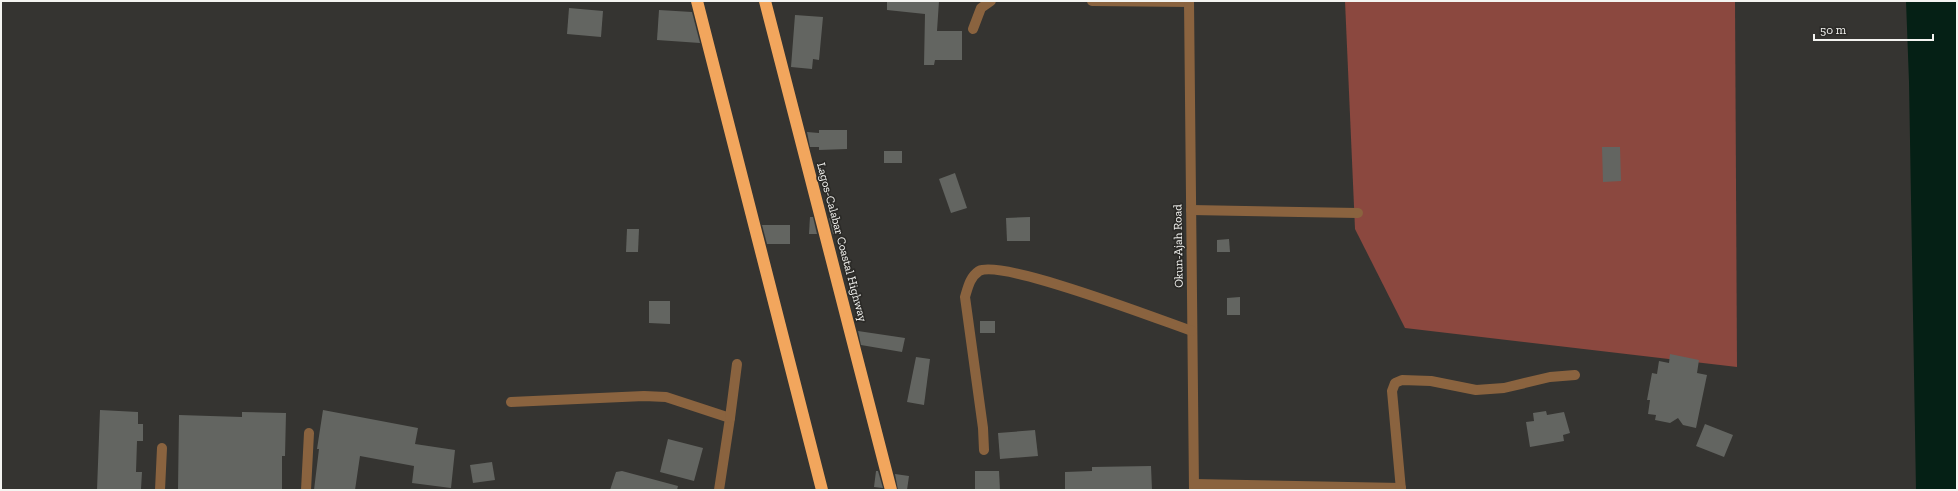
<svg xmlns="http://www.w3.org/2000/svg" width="1958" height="491" viewBox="0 0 1958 491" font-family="'Zilla Slab',serif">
<rect width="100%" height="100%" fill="#353431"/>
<!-- green -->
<path fill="#8b483f" d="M 1345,1 L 1735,1 L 1737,367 L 1405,328 L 1355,229 Z"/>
<!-- water -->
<path fill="#052015" d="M 1906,1 L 1957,1 L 1957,490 L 1916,490 L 1909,82 Z"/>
<!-- building -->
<g fill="#636561">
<path d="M 887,1 L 939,1 L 937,31 L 962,31 L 962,60 L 935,60 L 934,65 L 924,65 L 925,14 L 887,10 Z"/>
<path d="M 569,8 L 603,11 L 601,37 L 567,34 Z"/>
<path d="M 659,10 L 692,12 L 700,43 L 657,40 Z"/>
<path d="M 795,15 L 823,17 L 819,60 L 813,59 L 812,69 L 791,67 Z"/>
<path d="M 819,130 L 847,130 L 847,149 L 819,150 L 819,147 L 810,147 L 807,132 L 819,133 Z"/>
<path d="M 1602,147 L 1620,147 L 1621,181 L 1603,182 Z"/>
<rect x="884" y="151" width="18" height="12"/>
<path d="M 955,173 L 967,208 L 951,213 L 939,179 Z"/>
<path d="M 810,217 L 813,217 L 817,234 L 809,234 Z"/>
<path d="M 1030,217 L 1030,241 L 1007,241 L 1006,218 Z"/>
<path d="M 829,218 L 831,218 L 843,234 L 833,234 Z"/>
<path d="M 762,225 L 790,225 L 790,244 L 767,244 Z"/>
<path d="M 627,229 L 639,229 L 638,252 L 626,252 Z"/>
<path d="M 1229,239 L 1230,252 L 1217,252 L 1217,240 Z"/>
<path d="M 1240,297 L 1240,315 L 1227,315 L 1227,298 Z"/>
<path d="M 649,301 L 670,301 L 670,324 L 649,323 Z"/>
<rect x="980" y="321" width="15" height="12"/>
<path d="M 858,331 L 905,338 L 902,352 L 861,345 Z"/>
<path d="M 1670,354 L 1699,360 L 1697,373 L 1707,375 L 1696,428 L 1683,425 L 1678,418 L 1670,423 L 1655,420 L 1656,415 L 1648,414 L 1650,400 L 1647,400 L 1652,373 L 1657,374 L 1659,361 L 1669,363 Z"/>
<path d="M 916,357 L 930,359 L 924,405 L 907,402 Z"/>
<path d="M 100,410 L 138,412 L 138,424 L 143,424 L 143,441 L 137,441 L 136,472 L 142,472 L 141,489 L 97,490 Z"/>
<path d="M 323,410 L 418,428 L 415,444 L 455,450 L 451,488 L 412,483 L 414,466 L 360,456 L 355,490 L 314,490 L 319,449 L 317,449 Z"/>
<path d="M 1546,411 L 1547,415 L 1564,412 L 1570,433 L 1563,435 L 1564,441 L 1530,447 L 1526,422 L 1534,421 L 1533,413 Z"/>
<path d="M 242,412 L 286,413 L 285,456 L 282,456 L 282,490 L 178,490 L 179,415 L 242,417 Z"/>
<path d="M 1705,424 L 1733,435 L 1724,457 L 1696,446 Z"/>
<path d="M 1035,430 L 1038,456 L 1000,459 L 998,433 Z"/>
<path d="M 668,439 L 703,448 L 694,481 L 660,472 Z"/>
<path d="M 492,462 L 495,480 L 473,483 L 470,465 Z"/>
<path d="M 1151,466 L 1152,490 L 1065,490 L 1065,472 L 1092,471 L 1092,467 Z"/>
<path d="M 622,471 L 678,486 L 677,490 L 610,490 L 616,472 Z"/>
<path d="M 876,471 L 878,471 L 883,488 L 874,487 Z"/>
<path d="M 975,471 L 999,471 L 1000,490 L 975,490 Z"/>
<path d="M 895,474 L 909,476 L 907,490 L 898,490 Z"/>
</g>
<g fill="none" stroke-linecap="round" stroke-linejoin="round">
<!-- minor -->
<g stroke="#8a633f" stroke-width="10">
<path d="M 1092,1 L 1189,2"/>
<path d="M 1189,1 L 1194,490"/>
<path d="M 973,29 L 981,8 L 991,1"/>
<path d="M 1191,210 L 1358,213"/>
<path d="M 511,402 L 644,396 L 666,397 L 730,418 L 719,490"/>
<path d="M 730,418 L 737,364"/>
<path d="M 984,450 L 983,428 L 965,297 C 968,287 970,277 979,271 C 1003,259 1160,320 1192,331"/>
<path d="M 1194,484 L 1401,488"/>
<path d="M 160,490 L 162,448"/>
<path d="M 306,490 L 309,433"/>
<path d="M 1401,490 L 1392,391 L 1395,383 L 1402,380 L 1431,381 L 1476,390 L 1504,388 L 1550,377 L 1575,375"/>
</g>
<!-- highway -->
<g stroke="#f2a65d" stroke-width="12">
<path d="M 697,1 L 822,490"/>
<path d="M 765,1 L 891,490"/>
</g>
</g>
<g text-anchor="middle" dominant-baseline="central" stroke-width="3.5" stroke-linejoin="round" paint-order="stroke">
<!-- street labels -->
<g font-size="12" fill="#f4f4f1" stroke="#2b2a27">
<text transform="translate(842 242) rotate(75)">Lagos-Calabar Coastal Highway</text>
<text transform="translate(1178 246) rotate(-91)">Okun-Ajah Road</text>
</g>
</g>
<!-- border -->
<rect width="1958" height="491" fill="none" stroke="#f4f4f1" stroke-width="4"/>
<!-- scale -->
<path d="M1814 34v6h119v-6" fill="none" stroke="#f4f4f1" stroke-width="2"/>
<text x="1820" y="34" font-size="12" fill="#f4f4f1" stroke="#2b2a27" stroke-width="3" paint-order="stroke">50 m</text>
</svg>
